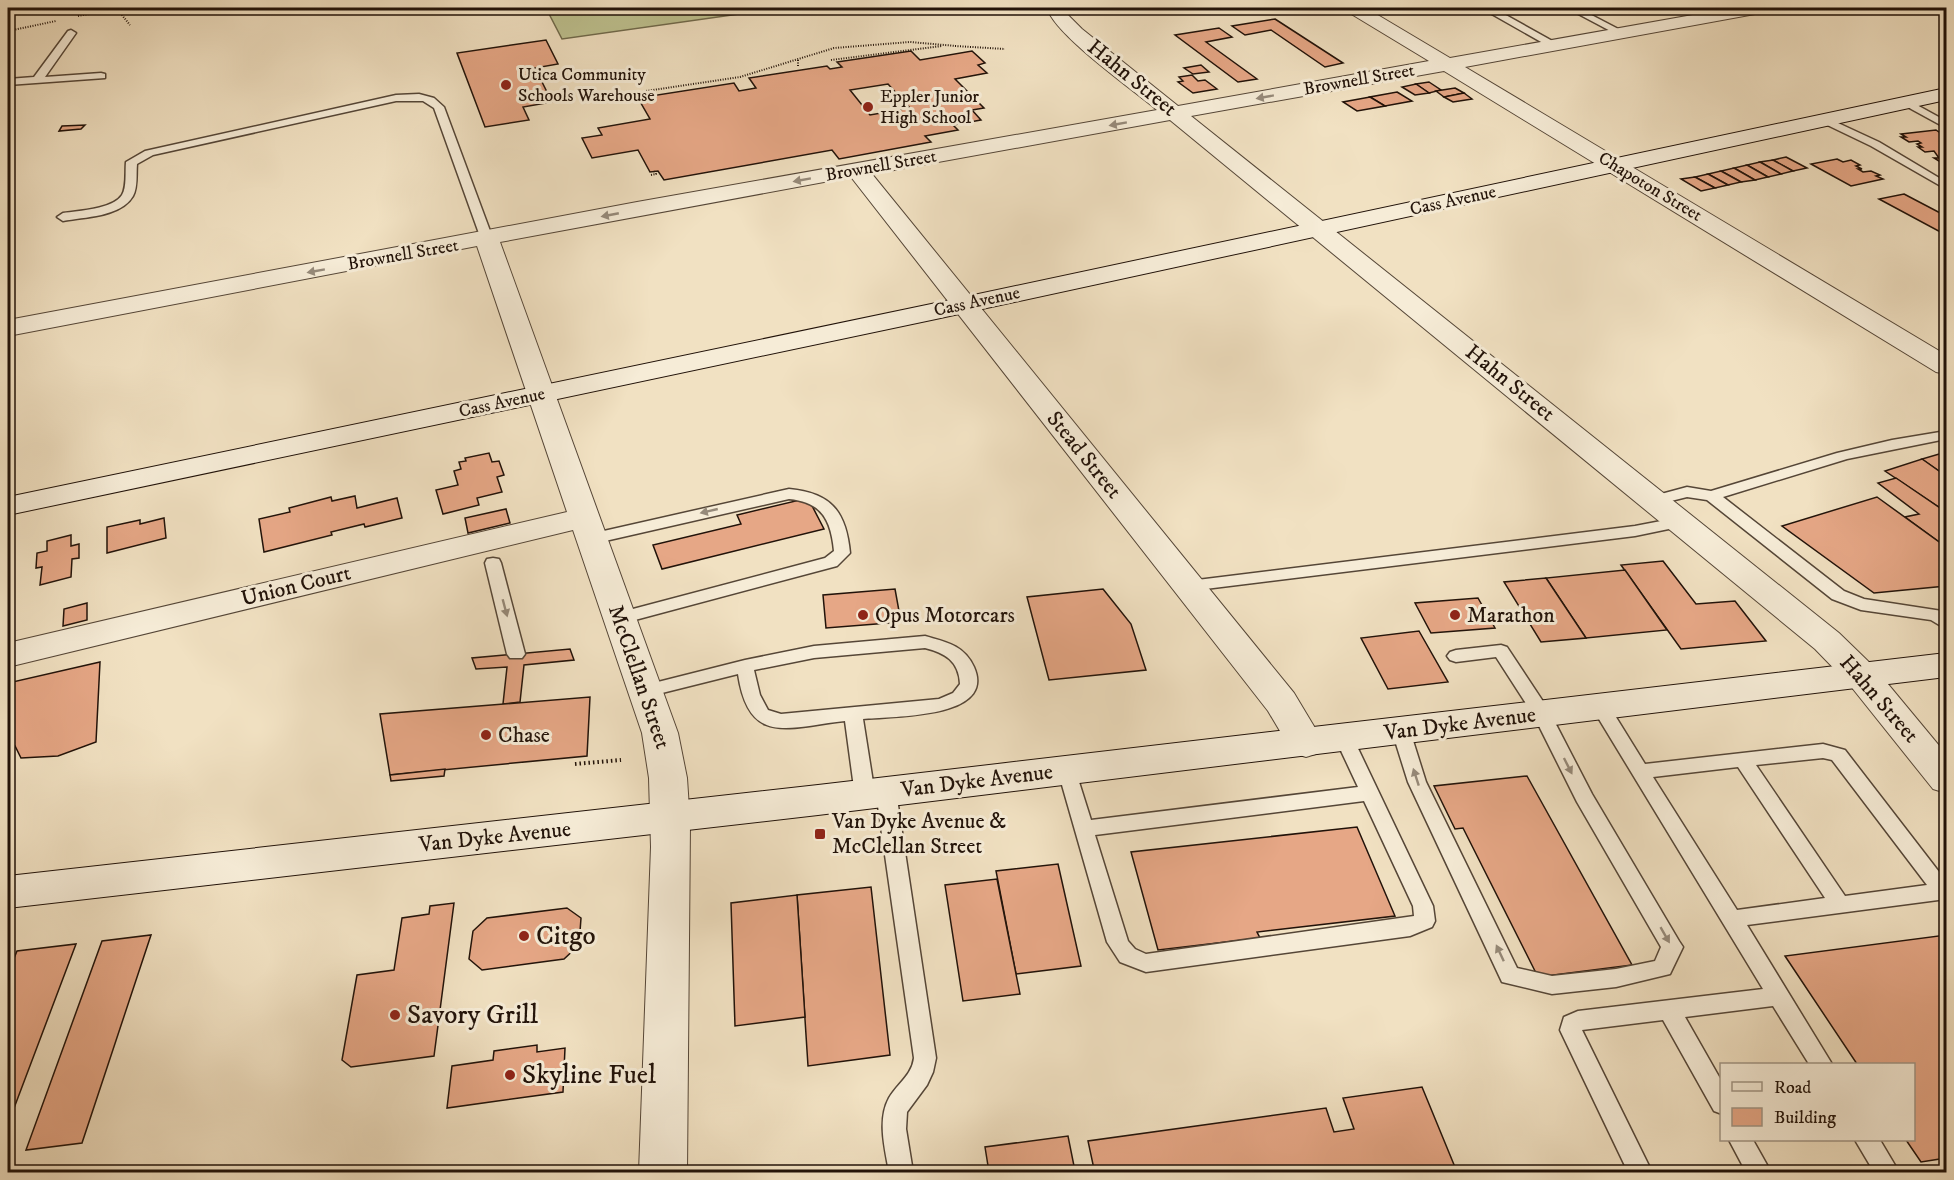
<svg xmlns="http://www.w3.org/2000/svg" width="1954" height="1180" viewBox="0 0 1954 1180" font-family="'IM FELL DW Pica',serif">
<rect width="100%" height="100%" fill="#f1e1c2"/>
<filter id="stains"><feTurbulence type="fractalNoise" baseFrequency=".00333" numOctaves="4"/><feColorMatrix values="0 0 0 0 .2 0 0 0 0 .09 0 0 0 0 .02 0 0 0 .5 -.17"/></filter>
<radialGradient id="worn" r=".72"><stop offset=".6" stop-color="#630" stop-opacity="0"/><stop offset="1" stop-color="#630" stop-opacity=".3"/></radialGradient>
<!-- green -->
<path fill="#bec290" stroke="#706a4c" stroke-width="1.5" d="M 546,8 L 782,8 L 562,39 Z"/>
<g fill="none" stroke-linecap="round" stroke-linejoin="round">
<!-- stream -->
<path stroke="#6b7873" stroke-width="5" d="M 1115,9 L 1132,8"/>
</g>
<!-- building -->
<g fill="#e6a786" stroke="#211209" stroke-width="1.5" fill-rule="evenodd">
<path d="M 1275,19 L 1343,63 L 1325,67 L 1271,30 L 1245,35 L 1232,26 Z"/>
<path d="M 1219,28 L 1232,37 L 1206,42 L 1257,79 L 1238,82 L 1175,35 Z"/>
<path d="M 546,40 L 558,64 L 535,68 L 552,102 L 523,107 L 529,120 L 485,127 L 457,53 Z"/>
<path d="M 911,51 L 920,60 L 972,51 L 985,63 L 978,65 L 987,73 L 955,79 L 984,108 L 972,110 L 981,120 L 953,125 L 958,130 L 925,136 L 931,142 L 839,159 L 832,150 L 664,180 L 658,171 L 650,172 L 638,150 L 592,158 L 582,138 L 602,135 L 598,128 L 650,119 L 638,98 L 734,83 L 739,91 L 756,88 L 749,78 L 827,66 L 830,69 L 842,67 L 837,62 ZM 888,84 L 910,108 L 870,115 L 850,90 Z"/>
<path d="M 1201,65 L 1209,72 L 1193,74 L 1184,68 Z"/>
<path d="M 1192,75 L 1198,81 L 1205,80 L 1217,89 L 1193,93 L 1178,82 L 1183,81 L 1179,77 Z"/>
<path d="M 1429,82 L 1441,90 L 1429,93 L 1416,84 Z"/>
<path d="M 1416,84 L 1429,93 L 1415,95 L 1402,87 Z"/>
<path d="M 1455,88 L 1464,93 L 1444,97 L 1436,91 Z"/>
<path d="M 1397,92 L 1412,101 L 1385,106 L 1370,97 Z"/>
<path d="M 1464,93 L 1472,99 L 1453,102 L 1444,97 Z"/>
<path d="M 1370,97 L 1385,106 L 1357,111 L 1343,102 Z"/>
<path d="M 85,125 L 81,129 L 59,131 L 62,126 Z"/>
<path d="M 1936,130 L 1946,137 L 1946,162 L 1942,163 L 1934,158 L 1939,158 L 1934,151 L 1925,152 L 1918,147 L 1922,147 L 1917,144 L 1921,143 L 1918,141 L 1909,142 L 1901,137 L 1906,137 L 1901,134 Z"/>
<path d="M 1786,157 L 1807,168 L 1793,171 L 1773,160 Z"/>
<path d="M 1837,159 L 1843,162 L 1851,160 L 1860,165 L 1856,166 L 1862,169 L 1858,169 L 1863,172 L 1871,171 L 1880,175 L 1876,176 L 1883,179 L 1851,186 L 1811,164 Z"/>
<path d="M 1773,160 L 1793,171 L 1781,174 L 1760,162 Z"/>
<path d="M 1760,162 L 1781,174 L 1768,177 L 1747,165 Z"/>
<path d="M 1747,165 L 1768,177 L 1755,180 L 1734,168 Z"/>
<path d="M 1734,168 L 1755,180 L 1741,182 L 1721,171 Z"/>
<path d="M 1721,171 L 1741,182 L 1728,185 L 1708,174 Z"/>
<path d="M 1708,174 L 1728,185 L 1715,188 L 1695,177 Z"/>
<path d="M 1695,177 L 1715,188 L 1701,191 L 1681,179 Z"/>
<path d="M 1904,194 L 1946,216 L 1946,235 L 1879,199 Z"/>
<path d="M 1946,452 L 1946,476 L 1922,459 Z"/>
<path d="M 489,453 L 492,462 L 499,461 L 504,475 L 497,477 L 502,492 L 477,498 L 479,505 L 443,514 L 436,490 L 458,485 L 454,471 L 461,469 L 459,462 L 466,461 L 465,458 Z"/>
<path d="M 1922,459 L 1946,476 L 1946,512 L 1885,471 Z"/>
<path d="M 1896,478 L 1946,512 L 1946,547 L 1905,517 L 1919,514 L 1878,483 Z"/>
<path d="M 355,496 L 357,508 L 397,498 L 402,518 L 365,527 L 364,524 L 331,532 L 332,535 L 264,552 L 259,519 L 290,512 L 289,508 L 331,497 L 332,501 Z"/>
<path d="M 1877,497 L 1946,547 L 1946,586 L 1874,593 L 1782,526 Z"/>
<path d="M 808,498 L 824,529 L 662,569 L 653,545 L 741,524 L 737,515 Z"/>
<path d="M 506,509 L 510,523 L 468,533 L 465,518 Z"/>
<path d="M 164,518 L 166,538 L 107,553 L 107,527 L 140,520 L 140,524 Z"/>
<path d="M 71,535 L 71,546 L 79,544 L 79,558 L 72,559 L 71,577 L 40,585 L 42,567 L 36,568 L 37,553 L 47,551 L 47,541 Z"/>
<path d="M 1663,561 L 1696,604 L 1735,601 L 1766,641 L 1681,649 L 1621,565 Z"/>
<path d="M 1625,570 L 1667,630 L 1586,638 L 1546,578 Z"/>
<path d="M 1546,578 L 1586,638 L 1541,642 L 1504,582 Z"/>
<path d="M 895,589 L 901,622 L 826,628 L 823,595 Z"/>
<path d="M 1103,589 L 1131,624 L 1146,670 L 1049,680 L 1027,597 Z"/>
<path d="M 1478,598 L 1495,628 L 1431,633 L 1415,603 Z"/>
<path d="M 87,603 L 87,620 L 63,626 L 64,609 Z"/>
<path d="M 1419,631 L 1448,682 L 1388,689 L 1361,638 Z"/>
<path d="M 570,649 L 574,660 L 524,665 L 520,702 L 503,704 L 507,667 L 476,669 L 472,658 Z"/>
<path d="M 100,662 L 96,742 L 58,756 L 21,758 L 15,746 L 8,748 L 8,683 Z"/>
<path d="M 590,697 L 587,756 L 390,775 L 380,714 Z"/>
<path d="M 445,769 L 444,776 L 391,781 L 390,775 Z"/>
<path d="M 1527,776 L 1632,965 L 1538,977 L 1463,828 L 1455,829 L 1434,786 Z"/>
<path d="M 1357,827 L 1395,916 L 1257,932 L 1260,938 L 1158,950 L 1131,852 Z"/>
<path d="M 1058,864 L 1081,966 L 1016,974 L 996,871 Z"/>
<path d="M 997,879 L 1020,994 L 963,1001 L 945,885 Z"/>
<path d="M 871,887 L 890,1055 L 808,1066 L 797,895 Z"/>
<path d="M 797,895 L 805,1017 L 735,1026 L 731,903 Z"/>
<path d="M 454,903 L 434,1056 L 351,1067 L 342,1060 L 357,975 L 394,970 L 402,918 L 429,914 L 430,906 Z"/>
<path d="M 567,908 L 581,918 L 579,945 L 564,959 L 482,970 L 469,959 L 473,931 L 487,918 Z"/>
<path d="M 151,935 L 82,1143 L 26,1150 L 102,941 Z"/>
<path d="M 1946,935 L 1946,1158 L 1921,1162 L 1906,1140 L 1914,1140 L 1914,1064 L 1857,1064 L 1785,956 Z"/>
<path d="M 76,944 L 8,1124 L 8,973 L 17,951 Z"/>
<path d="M 537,1045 L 537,1052 L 565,1048 L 563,1092 L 447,1108 L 452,1066 L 493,1060 L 494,1051 Z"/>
<path d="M 1422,1087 L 1457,1172 L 989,1172 L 985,1147 L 1068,1136 L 1075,1171 L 1094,1169 L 1088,1141 L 1326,1108 L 1334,1132 L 1354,1129 L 1343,1098 Z"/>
</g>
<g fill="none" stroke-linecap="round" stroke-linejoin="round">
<!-- lane casing -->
<g stroke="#554637" stroke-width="3">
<g id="lane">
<path d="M 1508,8 L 1523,8 L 1522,10 L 1504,14 L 1556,43 L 1556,47 L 1550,47 L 1490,13 Z"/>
<path d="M 1567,8 L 1578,8 L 1626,33 L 1618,35 Z"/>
<path d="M 71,30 L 76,33 L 45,77 L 101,73 L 105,74 L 105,78 L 8,85 L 8,79 L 34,77 L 68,31 Z"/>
<path d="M 419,94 L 434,98 L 444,107 L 493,239 L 491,242 L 487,243 L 481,239 L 434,108 L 423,101 L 396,101 L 153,155 L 137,164 C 136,174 138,187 133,196 C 121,217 84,217 63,221 L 57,217 L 63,213 C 78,211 113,209 122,195 C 127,187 125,172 126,162 L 145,151 L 396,95 Z"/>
<path d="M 1906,99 L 1946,121 L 1946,128 L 1902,104 L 1902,100 Z"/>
<path d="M 1825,117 L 1879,142 L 1946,182 L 1946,189 L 1871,146 L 1821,122 L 1821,118 Z"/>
<path d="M 1946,431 L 1946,439 L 1847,459 L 1723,497 L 1844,591 L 1864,599 L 1942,611 L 1946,615 L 1946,629 L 1931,620 L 1861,610 L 1832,599 L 1707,500 L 1687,497 L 1655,505 L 1647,500 L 1650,497 L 1687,487 L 1711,491 L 1837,453 L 1892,440 Z"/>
<path d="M 789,489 C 831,493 846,511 850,553 L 837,566 L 620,624 L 614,622 L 612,618 L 614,614 L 825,558 L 834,551 C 831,520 822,502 789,499 L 592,544 L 586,543 L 584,539 L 586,535 Z"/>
<path d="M 1682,517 L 1688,519 L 1690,522 L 1688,525 L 1635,536 L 1189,591 L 1183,590 L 1181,586 L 1183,582 L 1189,581 L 1635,526 Z"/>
<path d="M 493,558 L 499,559 L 501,563 L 525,654 L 522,658 L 510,658 L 507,654 L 485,563 L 487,559 Z"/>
<path d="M 925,636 C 946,642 964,645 974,667 C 997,719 892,716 863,719 L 875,795 L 872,800 L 865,802 L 858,800 L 855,795 L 845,721 C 788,727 749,747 738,674 L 646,697 L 640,695 L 637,691 L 640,687 L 646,685 L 745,660 L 814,646 ZM 925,648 C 945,653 959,661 960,684 L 953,693 L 939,699 L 781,714 L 768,710 L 760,695 L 754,670 L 814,658 Z"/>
<path d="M 1501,645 L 1507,647 L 1548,709 L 1592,794 L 1679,941 L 1683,947 L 1670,974 L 1616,987 L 1552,994 L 1502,982 L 1408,782 L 1392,731 L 1395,726 L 1401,724 L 1407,726 L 1410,731 L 1426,782 L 1517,968 L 1552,976 L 1616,969 L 1655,961 L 1661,947 L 1577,802 L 1534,716 L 1496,657 L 1456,662 L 1450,660 L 1447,656 L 1450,652 L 1456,650 Z"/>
<path d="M 1600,700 L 1606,701 L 1645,764 L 1823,744 L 1845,750 L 1946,881 L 1946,899 L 1747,925 L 1832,1064 L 1809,1064 L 1773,1006 L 1685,1017 L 1722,1082 L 1722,1114 L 1714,1111 L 1663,1020 L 1582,1030 L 1652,1172 L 1628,1172 L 1560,1030 L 1564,1017 L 1578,1011 L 1763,989 L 1591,706 L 1594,701 ZM 1823,758 L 1832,760 L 1927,885 L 1845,896 L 1756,765 ZM 1738,767 L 1825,898 L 1737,910 L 1653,777 Z"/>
<path d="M 1344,731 L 1350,733 L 1353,738 L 1433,906 L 1435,921 L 1432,927 L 1410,936 L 1146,972 L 1120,962 L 1107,942 L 1058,771 L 1060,766 L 1067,764 L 1074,766 L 1091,820 L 1358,787 L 1335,738 L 1338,733 ZM 1364,801 L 1413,906 L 1414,916 L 1146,954 L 1135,949 L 1128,941 L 1095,835 Z"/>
<path d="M 886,785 L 893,787 L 896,792 L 936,1058 L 933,1072 L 927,1085 L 907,1112 L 906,1129 L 913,1172 L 889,1172 C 885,1149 877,1120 889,1098 C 898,1083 912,1075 914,1058 L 876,792 L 879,787 Z"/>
<path d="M 1729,1140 L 1753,1140 L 1771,1172 L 1746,1172 Z"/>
<path d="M 1855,1140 L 1880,1140 L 1899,1172 L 1874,1172 Z"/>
</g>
</g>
<!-- street casing -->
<g stroke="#554637" stroke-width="2">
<path id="street" d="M 1047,8 L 1065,8 L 1068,15 L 1082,29 L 1178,106 L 1429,61 L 1348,12 L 1345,8 L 1366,8 L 1450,58 L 1732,8 L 1763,8 L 1761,13 L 1755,14 L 1465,67 L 1946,355 L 1946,374 L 1936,372 L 1444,71 L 1191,116 L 1839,633 L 1873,666 L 1946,754 L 1946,793 L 1933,789 L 1849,684 L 1815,649 L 1170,120 L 872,174 L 1294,693 L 1324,743 L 1319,753 L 1306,757 L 1293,753 L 1268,711 L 851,177 L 500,242 L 678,733 L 687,778 L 690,824 L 687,1172 L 639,1172 L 651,847 L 649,778 L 642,733 L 573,530 L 8,667 L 8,643 L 567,512 L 477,246 L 8,336 L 8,320 L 637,202 L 1157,110 C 1132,89 1055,35 1047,8 Z"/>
</g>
<!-- secondary casing -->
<g stroke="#211209" stroke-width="2">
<g id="secondary">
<path d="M 1946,88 L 1946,100 L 936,319 L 8,515 L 8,497 L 936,303 Z"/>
<path d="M 1946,653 L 1946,677 L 818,815 L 8,908 L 8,876 L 818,785 Z"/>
</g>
</g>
<!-- path-far1 -->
<g stroke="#211209" stroke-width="2" stroke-dasharray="1 1.5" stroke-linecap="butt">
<path d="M 117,9 L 130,25"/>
<path d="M 78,16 L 122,8"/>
<path d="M 8,31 L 56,21"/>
<path d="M 955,46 L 1005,49"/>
<path d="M 798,60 L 798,67"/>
<path d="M 831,60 L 942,46"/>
<path d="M 646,91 L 740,77 L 834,48 L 910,42 L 956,46"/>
<path d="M 651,175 L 656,174 L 654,171"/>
</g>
<!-- path -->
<path stroke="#211209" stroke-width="4" stroke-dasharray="1.5 3" stroke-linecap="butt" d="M 575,764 L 621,760"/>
<!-- lane -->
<use href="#lane" fill="#f6ecd7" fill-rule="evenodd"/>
<!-- street -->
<use href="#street" fill="#f6ecd7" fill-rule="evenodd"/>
<!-- secondary -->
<use href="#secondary" fill="#f6ecd7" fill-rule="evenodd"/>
</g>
<!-- one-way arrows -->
<defs><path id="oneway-solid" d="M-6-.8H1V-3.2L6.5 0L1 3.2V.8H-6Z" transform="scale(1.5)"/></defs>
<g fill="#968a7a">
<use href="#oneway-solid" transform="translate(1265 97) rotate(170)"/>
<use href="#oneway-solid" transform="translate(1118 124) rotate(170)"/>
<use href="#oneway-solid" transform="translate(802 180) rotate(170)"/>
<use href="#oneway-solid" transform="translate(610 215) rotate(169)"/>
<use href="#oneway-solid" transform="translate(316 271) rotate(170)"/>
<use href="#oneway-solid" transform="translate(709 511) rotate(167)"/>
<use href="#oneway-solid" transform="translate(505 608) rotate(75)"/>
<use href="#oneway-solid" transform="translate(1568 766) rotate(63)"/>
<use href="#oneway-solid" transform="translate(1416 777) rotate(-108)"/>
<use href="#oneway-solid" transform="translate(1665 935) rotate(60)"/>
<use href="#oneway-solid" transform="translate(1500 953) rotate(-115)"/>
</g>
<!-- markers -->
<g fill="#8f2418" stroke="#f6ecd7" stroke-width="2">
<circle cx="506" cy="85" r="6"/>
<circle cx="868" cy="107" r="6"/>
<circle cx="863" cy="615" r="6"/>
<circle cx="1455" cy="615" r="6"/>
<circle cx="486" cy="735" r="6"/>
<rect x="814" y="828" width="12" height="12" rx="3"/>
<circle cx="524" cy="936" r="6"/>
<circle cx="395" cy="1015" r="6"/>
<circle cx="510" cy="1075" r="6"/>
</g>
<g text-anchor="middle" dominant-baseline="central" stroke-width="6" stroke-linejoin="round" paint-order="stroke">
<!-- far-poi labels -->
<g font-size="18" fill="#211209" stroke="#f6ecd7" text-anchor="start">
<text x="518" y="75">Utica Community<tspan x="518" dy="21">Schools Warehouse</tspan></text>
<text x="880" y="97">Eppler Junior<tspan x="880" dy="21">High School</tspan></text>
</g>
<!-- far-street labels -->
<g font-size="18" fill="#211209" stroke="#f6ecd7">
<text transform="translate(1359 80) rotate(-10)">Brownell Street</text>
<text transform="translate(881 166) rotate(-10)">Brownell Street</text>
<text transform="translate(1650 187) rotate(31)">Chapoton Street</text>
<text transform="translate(1453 201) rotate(-12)">Cass Avenue</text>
<text transform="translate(403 255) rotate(-10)">Brownell Street</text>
<text transform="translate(977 302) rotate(-12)">Cass Avenue</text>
<text transform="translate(502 403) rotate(-12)">Cass Avenue</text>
</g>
<!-- street labels -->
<g font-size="22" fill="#211209" stroke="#f6ecd7">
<text transform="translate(1132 78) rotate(39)">Hahn Street</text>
<text transform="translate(1510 383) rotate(39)">Hahn Street</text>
<text transform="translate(1084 455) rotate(51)">Stead Street</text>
<text transform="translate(296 586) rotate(-14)">Union Court</text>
<text transform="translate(639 677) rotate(71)">McClellan Street</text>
<text transform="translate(1879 699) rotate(49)">Hahn Street</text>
<text transform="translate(1460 724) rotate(-7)">Van Dyke Avenue</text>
<text transform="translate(977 781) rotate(-7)">Van Dyke Avenue</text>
<text transform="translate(495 837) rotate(-6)">Van Dyke Avenue</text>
</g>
<!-- poi labels -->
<g font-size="22" fill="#211209" stroke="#f6ecd7" text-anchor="start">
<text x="875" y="615">Opus Motorcars</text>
<text x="1467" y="615">Marathon</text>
<text x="498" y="735">Chase</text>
<text x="832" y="821">Van Dyke Avenue &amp;<tspan x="832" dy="25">McClellan Street</tspan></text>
</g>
<!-- near-poi labels -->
<g font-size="27" fill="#211209" stroke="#f6ecd7" text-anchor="start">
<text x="536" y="936">Citgo</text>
<text x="407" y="1015">Savory Grill</text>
<text x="522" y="1075">Skyline Fuel</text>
</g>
</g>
<!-- margin -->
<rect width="1954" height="1180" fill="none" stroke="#f1e1c2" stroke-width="30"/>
<rect x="9" y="9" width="1936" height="1162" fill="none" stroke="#211209" stroke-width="3"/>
<rect x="15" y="15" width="1924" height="1150" fill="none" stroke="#211209" stroke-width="1.5"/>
<!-- legend -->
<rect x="1720" y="1063" width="195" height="78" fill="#f6ecd7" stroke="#a19585" stroke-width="1.5"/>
<rect x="1732" y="1082" width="30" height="9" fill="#f6ecd7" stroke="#a19585" stroke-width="1.5"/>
<text x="1774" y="1093" font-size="18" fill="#211209">Road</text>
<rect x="1732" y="1108" width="30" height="18" fill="#e6a786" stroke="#a19585" stroke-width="1.5"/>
<text x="1774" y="1123" font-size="18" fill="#211209">Building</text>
<rect width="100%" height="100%" filter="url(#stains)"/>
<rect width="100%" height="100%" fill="url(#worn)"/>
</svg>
